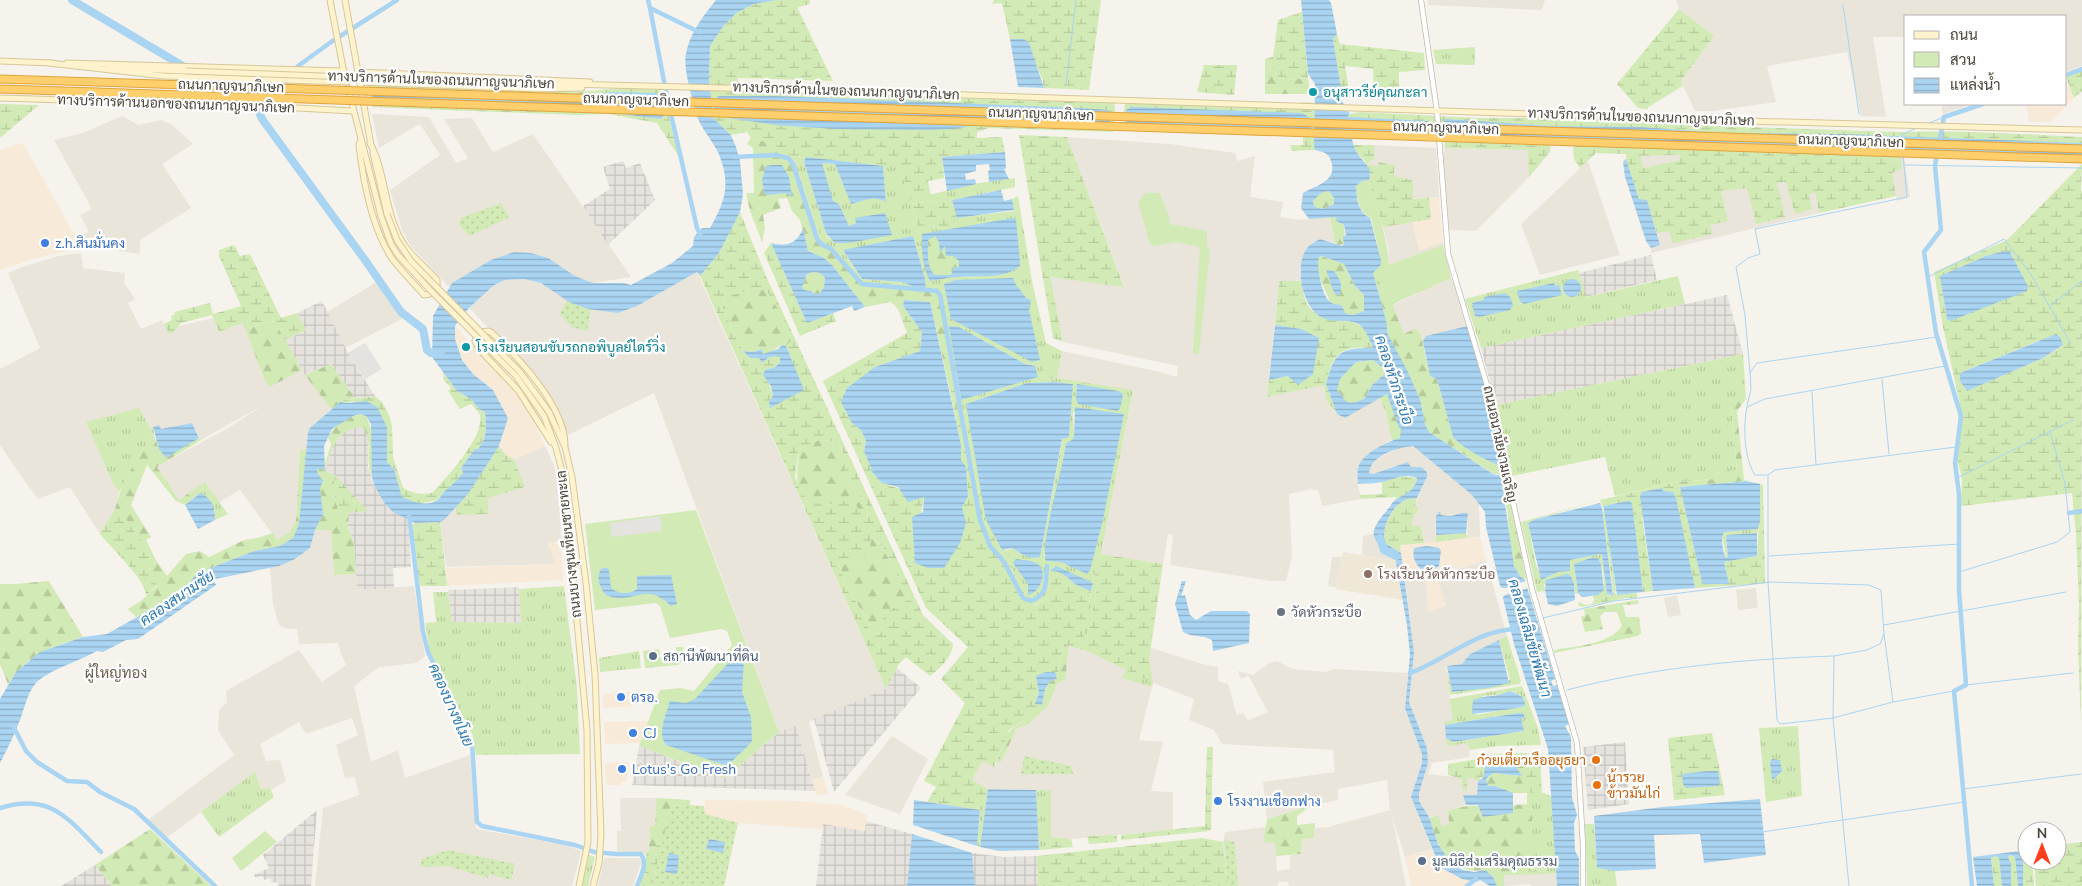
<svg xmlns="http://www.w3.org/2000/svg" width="2082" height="886" viewBox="0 0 2082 886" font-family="'Nunito Sans',Sarabun,sans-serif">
<defs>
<pattern id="industrial-grid" width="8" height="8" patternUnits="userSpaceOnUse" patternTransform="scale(1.25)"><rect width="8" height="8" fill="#e6e2dd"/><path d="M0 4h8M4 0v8" fill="none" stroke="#c7c3be"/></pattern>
<pattern id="grass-tufts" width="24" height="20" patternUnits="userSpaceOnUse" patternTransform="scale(1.25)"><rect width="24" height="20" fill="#d2eab5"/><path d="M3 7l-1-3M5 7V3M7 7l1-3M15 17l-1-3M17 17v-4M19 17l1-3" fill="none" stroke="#b6ca9c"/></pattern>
<pattern id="forest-firs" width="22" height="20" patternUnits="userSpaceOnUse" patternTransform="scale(1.25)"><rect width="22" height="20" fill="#d2eab5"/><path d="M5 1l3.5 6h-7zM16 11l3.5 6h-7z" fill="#b6ca9c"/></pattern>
<pattern id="wetland-marsh" width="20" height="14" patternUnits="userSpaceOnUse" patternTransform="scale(1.25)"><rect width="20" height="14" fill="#d2eab5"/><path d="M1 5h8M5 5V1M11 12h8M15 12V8" fill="none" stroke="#b6ca9c"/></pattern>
<pattern id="garden-dots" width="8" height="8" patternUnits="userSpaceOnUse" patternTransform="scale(1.25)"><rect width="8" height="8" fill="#d2eab5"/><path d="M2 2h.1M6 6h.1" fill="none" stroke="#b6ca9c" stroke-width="1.8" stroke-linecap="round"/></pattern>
<pattern id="water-rules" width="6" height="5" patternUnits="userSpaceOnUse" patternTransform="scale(1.25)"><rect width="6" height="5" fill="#a9d4f2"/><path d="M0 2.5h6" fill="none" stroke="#8caec5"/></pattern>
</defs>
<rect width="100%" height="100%" fill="#f6f3ec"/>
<!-- residential -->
<g fill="#eae5da">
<path d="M 1428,0 L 1545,0 L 1542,10 L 1428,5 Z"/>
<path d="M 1676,0 L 2082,0 L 2082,66 L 2066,72 L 2066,16 L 1906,16 L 1906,37 L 1873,37 L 1886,117 L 1861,116 L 1847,52 L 1767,66 L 1776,102 L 1713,111 L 1695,111 L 1681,81 L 1714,36 L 1679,9 Z"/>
<path d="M 1941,104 L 1973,104 L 1943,114 Z"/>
<path d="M 372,114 L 429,117 L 456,163 L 468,158 L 444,119 L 472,118 L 493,152 L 533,134 L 631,277 L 593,283 L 575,276 L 560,266 L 514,252 L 491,260 L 452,283 L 449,287 L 410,245 L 402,230 L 390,190 L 440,155 L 420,124 L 379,148 Z"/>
<path d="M 122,116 L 138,125 L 161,120 L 171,124 L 193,144 L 162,164 L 191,208 L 140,240 L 140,254 L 91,247 L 79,248 L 75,236 L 89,232 L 80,215 L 92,209 L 54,140 L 83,133 Z"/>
<path d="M 1067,137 L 1169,144 L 1235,153 L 1237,161 L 1255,156 L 1250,197 L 1283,202 L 1280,217 L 1301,220 L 1330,217 L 1335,243 L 1319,239 L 1307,248 L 1299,271 L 1301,281 L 1279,281 L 1267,397 L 1324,384 L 1326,400 L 1334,412 L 1345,417 L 1380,397 L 1386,413 L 1391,436 L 1393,436 L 1389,441 L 1369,453 L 1358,466 L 1358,484 L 1361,499 L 1322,506 L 1318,490 L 1311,489 L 1289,494 L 1292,556 L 1286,581 L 1271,581 L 1170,565 L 1173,535 L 1168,534 L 1163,564 L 1101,554 L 1133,391 L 1057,378 L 1062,351 L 1160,372 L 1177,377 L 1178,366 L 1063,342 L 1049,277 L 1124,286 Z"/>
<path d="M 1374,145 L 1436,148 L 1439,197 L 1413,199 L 1394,176 L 1378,163 L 1378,168 L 1366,162 L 1373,159 Z"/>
<path d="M 1445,148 L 1529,150 L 1529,177 L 1476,231 L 1449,230 L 1443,158 Z"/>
<path d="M 1681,155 L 1680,160 L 1643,168 L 1641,156 Z"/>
<path d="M 1901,157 L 1904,157 L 1910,197 L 1897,201 L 1892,173 L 1902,169 Z"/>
<path d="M 1588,161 L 1620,255 L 1540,275 L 1521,224 Z"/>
<path d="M 1786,182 L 1809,195 L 1815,192 L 1819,213 L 1651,253 L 1651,248 L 1660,245 L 1657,233 L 1669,230 L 1673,242 L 1710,225 L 1728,220 L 1721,191 L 1747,187 L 1756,224 L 1777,183 Z"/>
<path d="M 1412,221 L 1419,250 L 1443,242 L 1443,245 L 1389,266 L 1388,247 L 1383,227 Z"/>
<path d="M 81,253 L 83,268 L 125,273 L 124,283 L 135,299 L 128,303 L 141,329 L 162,320 L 169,335 L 175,331 L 179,326 L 213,318 L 219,332 L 243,323 L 266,383 L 270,387 L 302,370 L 331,409 L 310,429 L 307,451 L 305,449 L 300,451 L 296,521 L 290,532 L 282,539 L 277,540 L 240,490 L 218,503 L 205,483 L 179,500 L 156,467 L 230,427 L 263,405 L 201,440 L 192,423 L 160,430 L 159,426 L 151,428 L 86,422 L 113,484 L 119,492 L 117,506 L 100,534 L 70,487 L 38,499 L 21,476 L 0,445 L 0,369 L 40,348 L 8,273 L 25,266 L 59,256 Z"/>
<path d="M 697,272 L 886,689 L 809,722 L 823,777 L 812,780 L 796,727 L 779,732 L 654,393 L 568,435 L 551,398 L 538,378 L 469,308 L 494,285 L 504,280 L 524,279 L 541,283 L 555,291 L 618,313 L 637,306 Z"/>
<path d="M 1451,278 L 1456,289 L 1467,326 L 1426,336 L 1423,341 L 1421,335 L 1404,334 L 1393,305 Z"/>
<path d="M 377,282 L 393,306 L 406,317 L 345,348 L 327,312 Z"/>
<path d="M 545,446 L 554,465 L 559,491 L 561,541 L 548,544 L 556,564 L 446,567 L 440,522 L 456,506 L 457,515 L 488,498 L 525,487 L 514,459 Z"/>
<path d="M 1413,446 L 1472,495 L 1479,504 L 1480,537 L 1467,538 L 1468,513 L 1436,516 L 1435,542 L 1424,543 L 1421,526 L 1412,527 L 1412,521 L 1419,509 L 1415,506 L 1427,477 L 1421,467 L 1411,467 L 1408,462 L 1373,474 L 1369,473 L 1370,468 L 1376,459 L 1398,448 Z"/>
<path d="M 331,529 L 334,575 L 356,574 L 357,590 L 414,586 L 425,656 L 417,663 L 379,667 L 354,686 L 371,762 L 398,750 L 405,778 L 470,755 L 476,829 L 566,845 L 581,851 L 572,886 L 315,886 L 323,808 L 359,795 L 355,777 L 345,778 L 336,745 L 358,735 L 352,718 L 306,734 L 299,722 L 260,744 L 266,761 L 280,760 L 286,781 L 271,790 L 270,788 L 261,789 L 255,773 L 166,838 L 152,826 L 148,820 L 234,755 L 218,730 L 219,710 L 227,702 L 226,691 L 299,650 L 322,682 L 346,665 L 340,651 L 338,643 L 299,644 L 297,629 L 287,629 L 279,625 L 273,604 L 270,568 L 295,559 L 310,548 L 315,530 Z"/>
<path d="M 1373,534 L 1379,545 L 1395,557 L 1396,561 L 1362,555 L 1363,536 Z"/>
<path d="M 1332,557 L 1342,557 L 1336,587 L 1328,586 Z"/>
<path d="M 1486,560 L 1507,636 L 1470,654 L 1462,664 L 1446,666 L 1453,720 L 1447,746 L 1468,742 L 1470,757 L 1432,763 L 1428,774 L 1463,778 L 1463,791 L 1467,791 L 1467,778 L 1471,778 L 1478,781 L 1477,795 L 1463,795 L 1466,805 L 1448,811 L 1449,824 L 1442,826 L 1438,815 L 1429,817 L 1419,801 L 1419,793 L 1428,763 L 1427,748 L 1409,702 L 1414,652 L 1404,572 L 1426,578 L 1428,612 L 1438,580 L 1447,573 Z"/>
<path d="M 1756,588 L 1758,608 L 1738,610 L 1736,590 Z"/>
<path d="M 1677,595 L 1681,615 L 1668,617 L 1664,598 Z"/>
<path d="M 1069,646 L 1089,652 L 1152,682 L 1149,660 L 1151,648 L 1206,665 L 1218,667 L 1218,681 L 1228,684 L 1237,715 L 1243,713 L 1248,720 L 1268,712 L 1248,675 L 1241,679 L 1238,671 L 1253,675 L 1269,663 L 1277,661 L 1292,669 L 1326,672 L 1334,669 L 1408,673 L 1405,708 L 1414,728 L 1422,754 L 1422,763 L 1411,797 L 1432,849 L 1405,857 L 1392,816 L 1406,886 L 1289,886 L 1288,882 L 1278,881 L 1278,886 L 1228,886 L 1223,842 L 1225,832 L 1266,827 L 1263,841 L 1275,843 L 1277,871 L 1290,869 L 1290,855 L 1301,854 L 1302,839 L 1314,838 L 1315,828 L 1328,827 L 1390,810 L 1387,780 L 1338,789 L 1338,800 L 1298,809 L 1267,819 L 1263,782 L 1335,772 L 1333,750 L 1222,744 L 1214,730 L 1189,720 L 1194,699 L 1153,683 L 1139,740 L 1163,742 L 1151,791 L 1173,792 L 1173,830 L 1071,839 L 1051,837 L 1050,790 L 988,789 L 971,781 L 982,761 L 994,767 L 996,764 L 1002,761 L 1016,729 L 1029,724 L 1049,705 L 1057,684 L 1065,680 Z"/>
<path d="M 892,736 L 928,759 L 900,814 L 845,795 Z"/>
<path d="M 620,798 L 656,798 L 655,826 L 650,826 L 649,850 L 646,854 L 617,851 L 617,831 L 621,831 Z"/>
<path d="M 604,858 L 640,858 L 641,864 L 633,886 L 598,886 Z"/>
<path d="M 1556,873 L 1557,886 L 1531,886 L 1530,884 L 1504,886 L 1503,875 Z"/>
</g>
<!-- commercial -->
<g fill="#f7ead8">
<path d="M 2066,79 L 2074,98 L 2051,122 L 2029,122 L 2026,104 L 2066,104 Z"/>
<path d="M 23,143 L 75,236 L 79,248 L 37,258 L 0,270 L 0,150 Z"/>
<path d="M 1439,197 L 1443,242 L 1419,251 L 1412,221 L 1430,219 L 1429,198 Z"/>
<path d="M 455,326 L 517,394 L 531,415 L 545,446 L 514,459 L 507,456 L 499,446 L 508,418 L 493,390 L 473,374 L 462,360 L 455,339 Z"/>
<path d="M 1480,537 L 1486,560 L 1447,573 L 1438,580 L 1446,606 L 1428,612 L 1426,578 L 1404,572 L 1400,545 Z"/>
<path d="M 561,541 L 563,580 L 447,586 L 446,568 L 555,564 L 548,543 Z"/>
<path d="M 631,692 L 633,706 L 603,708 L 603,694 Z"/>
<path d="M 648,721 L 640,743 L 605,744 L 604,722 Z"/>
<path d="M 629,762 L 627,781 L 621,782 L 621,785 L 606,785 L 605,763 Z"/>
<path d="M 823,777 L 828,794 L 816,795 L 811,780 Z"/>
<path d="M 705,800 L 799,801 L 842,805 L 867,815 L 865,831 L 823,824 L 822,829 L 738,823 L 704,814 Z"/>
<path d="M 1432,849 L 1441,867 L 1462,879 L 1476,882 L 1470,886 L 1411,886 L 1405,857 Z"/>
</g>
<!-- industrial -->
<g fill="url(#industrial-grid)">
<path d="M 623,161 L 626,168 L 640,163 L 655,200 L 608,245 L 583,206 L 610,189 L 603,167 Z"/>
<path d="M 1651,255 L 1657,280 L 1585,297 L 1579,273 Z"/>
<path d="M 1727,295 L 1743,354 L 1496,405 L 1481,348 Z"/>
<path d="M 322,301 L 348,353 L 375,396 L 355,398 L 331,364 L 305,375 L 285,340 L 306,330 L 297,313 Z"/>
<path d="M 354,427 L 363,427 L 368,436 L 368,467 L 375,487 L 385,504 L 393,512 L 408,519 L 411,567 L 393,568 L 394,588 L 357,590 L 354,543 L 348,527 L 349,513 L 367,511 L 325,471 L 334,443 L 344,432 Z"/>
<path d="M 519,587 L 521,623 L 451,622 L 448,590 Z"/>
<path d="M 897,668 L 921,688 L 834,792 L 814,719 L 886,689 Z"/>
<path d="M 796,726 L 815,791 L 632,785 L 639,746 L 725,778 L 779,732 Z"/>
<path d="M 1625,742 L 1629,804 L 1588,810 L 1583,747 Z"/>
<path d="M 317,810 L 311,886 L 279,886 L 277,882 L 272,883 L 270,878 L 264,880 L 262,876 L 256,878 L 254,875 L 269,868 L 263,855 Z"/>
<path d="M 866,821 L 912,834 L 907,886 L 816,886 L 823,824 L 865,831 Z"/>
<path d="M 972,853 L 1004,857 L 1037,856 L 1038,886 L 975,886 Z"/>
<path d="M 95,865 L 112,886 L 61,886 Z"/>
</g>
<!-- education -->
<path fill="#efe8d6" d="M 1343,552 L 1396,561 L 1403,600 L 1336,589 Z"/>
<!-- grass -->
<g fill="url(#grass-tufts)" fill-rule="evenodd">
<path d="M 1475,47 L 1475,65 L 1436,64 L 1433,50 Z"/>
<path d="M 793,156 L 806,157 L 804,162 L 826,233 L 830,239 L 891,235 L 856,223 L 849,226 L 839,204 L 833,201 L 821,163 L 835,164 L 851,203 C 863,201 875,195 886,201 L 883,166 L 900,166 L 910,200 L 972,184 L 1015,178 L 1015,187 L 952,200 L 936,200 L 912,204 L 919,231 L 954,218 L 1014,211 L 1012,199 L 1018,196 L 1032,281 L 1046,343 L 1062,351 L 1060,363 L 1044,363 L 1045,379 L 1057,378 L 1133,390 L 1101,554 L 1092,573 L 1099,578 L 1087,641 L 1082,640 L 1093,583 L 1050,571 L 1048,597 L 1035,605 L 1037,615 L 1034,616 L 1022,587 L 984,520 L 961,400 L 1037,377 L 1035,366 L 1025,364 L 959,327 L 949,326 L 949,321 L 930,288 L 926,288 L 925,279 L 913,236 L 843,251 L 862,279 L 901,282 L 915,287 L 862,282 L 839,254 L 823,245 ZM 1016,220 L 1000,275 L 955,277 L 930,281 ZM 1053,382 L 1073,384 L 1040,557 L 1022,555 L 1012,548 L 1005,551 L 966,404 L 1027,383 ZM 1073,412 L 1124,414 L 1087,573 L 1061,562 L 1052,561 L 1044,556 C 1048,518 1063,481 1066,443 L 1072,440 L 1074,436 Z"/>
<path d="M 1578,270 L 1586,297 L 1678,276 L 1685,304 L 1481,348 L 1465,299 Z"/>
<path d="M 1743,354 L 1746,399 L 1731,405 L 1737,471 L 1720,472 L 1715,479 L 1677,482 L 1615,496 L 1605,457 L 1512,476 L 1496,405 Z"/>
<path d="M 139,408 L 150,428 L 153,427 L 154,435 L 140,453 L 119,492 L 113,484 L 86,422 Z"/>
<path d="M 205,482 L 228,514 L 215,520 L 215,511 L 200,493 L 203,490 L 202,484 Z"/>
<path d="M 1600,500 L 1536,519 L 1528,523 L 1536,565 L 1542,579 L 1558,572 L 1570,571 L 1570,560 L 1600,554 L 1602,555 L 1607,594 L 1609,596 L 1594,600 L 1593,596 L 1604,590 C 1604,579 1604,568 1598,558 L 1590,558 L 1574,564 L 1578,593 L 1575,594 L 1574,584 L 1544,584 L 1545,591 L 1537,592 L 1521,522 Z"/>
<path d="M 1602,508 L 1606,517 L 1616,592 L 1613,591 Z"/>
<path d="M 1758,529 L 1757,533 L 1727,536 L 1726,538 L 1728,557 L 1726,558 L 1722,535 L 1724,532 Z"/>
<path d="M 564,586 L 577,688 L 580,754 L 476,755 L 473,736 L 430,652 L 425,623 L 436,622 L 433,592 L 448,592 L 452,622 L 521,623 L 519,589 Z"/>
<path d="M 1507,636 L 1521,681 L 1520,684 L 1450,695 L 1446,666 L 1452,692 L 1510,680 L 1499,640 Z"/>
<path d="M 676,647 L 683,647 L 685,659 L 678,665 L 645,668 L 643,651 L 659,649 L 661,660 L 676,658 Z"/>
<path d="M 639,651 L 641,668 L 600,672 L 599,658 Z"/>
<path d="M 1126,670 L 1153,683 L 1152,687 L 1122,678 Z"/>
<path d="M 1522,686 L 1538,728 L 1541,745 L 1499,746 L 1469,750 L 1468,743 L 1447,746 L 1446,738 L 1453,742 L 1524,731 L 1518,713 L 1445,725 L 1444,722 L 1453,720 L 1450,699 ZM 1511,691 L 1521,695 L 1525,706 L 1476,715 L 1483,696 L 1505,694 Z"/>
<path d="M 1798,726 L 1802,796 L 1766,802 L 1759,728 Z"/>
<path d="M 255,772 L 261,789 L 270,788 L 274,797 L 219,837 L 201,812 Z"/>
<path d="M 1036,790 L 1051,790 L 1051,849 L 1039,850 Z"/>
<path d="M 1527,793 L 1544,793 L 1552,797 L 1556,873 L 1547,874 L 1544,868 L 1530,871 C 1522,854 1531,841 1532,824 C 1533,818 1532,811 1531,804 L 1527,805 Z"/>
<path d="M 980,810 L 985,811 L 980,847 L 977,846 Z"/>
<path d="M 1585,824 L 1594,824 L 1597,868 L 1615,871 L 1617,886 L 1587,886 Z"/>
<path d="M 589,855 L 595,857 L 588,886 L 582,886 Z"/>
</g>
<!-- forest -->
<g fill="url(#forest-firs)">
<path d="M 1273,57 L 1273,68 L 1277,76 L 1287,80 L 1308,78 L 1310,94 L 1265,94 L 1265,59 Z"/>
<path d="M 751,138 L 774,144 L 784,155 L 793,156 L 823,245 L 839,254 L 862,281 L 940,288 L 949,321 L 959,390 L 950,391 L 930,302 L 904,300 L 903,306 L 898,309 L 891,302 L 865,307 L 832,265 L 824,258 L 808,251 L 800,220 L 792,211 L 787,198 L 778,199 L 781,208 L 763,215 L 765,228 L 762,242 L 750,211 L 746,193 L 754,193 L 753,148 L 747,144 Z"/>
<path d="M 1329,191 L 1334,198 L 1334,204 C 1326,208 1323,211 1314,206 L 1312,201 L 1321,193 Z"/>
<path d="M 1330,217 L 1335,217 L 1344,225 L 1345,244 L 1338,245 L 1335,243 Z"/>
<path d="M 935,236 L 939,242 L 940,252 L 945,246 L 946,256 L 953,256 L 960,261 L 959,268 L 951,275 L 935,275 C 926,266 928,252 928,240 Z"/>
<path d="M 1322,256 L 1344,264 L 1355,286 L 1364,295 L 1364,311 L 1352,315 L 1346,314 L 1330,302 L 1319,276 L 1317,263 L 1318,257 Z"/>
<path d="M 1377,269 L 1434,286 L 1402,299 L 1393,305 L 1404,334 L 1416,328 L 1421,335 L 1430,376 L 1437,379 L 1453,437 C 1465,450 1485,460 1503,467 L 1526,577 L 1525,580 C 1506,567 1511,529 1507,509 C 1504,497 1501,486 1498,474 L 1494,474 L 1429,432 L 1425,424 L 1420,399 L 1406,369 L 1387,333 L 1387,324 L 1373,273 Z"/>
<path d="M 813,272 L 820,273 L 825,278 L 824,287 L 819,294 L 815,294 L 811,291 L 804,290 L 801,287 L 807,274 Z"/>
<path d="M 759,288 L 769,293 L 783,317 L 792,340 L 786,346 L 781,345 L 769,353 L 762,354 L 762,349 L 753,352 L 743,351 L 723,309 L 724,297 Z"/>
<path d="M 275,321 L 302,370 L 270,387 L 266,383 L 245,329 Z"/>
<path d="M 1373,360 L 1383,368 L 1386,374 L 1372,385 L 1365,398 L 1354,403 L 1347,402 L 1336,390 L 1340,379 L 1356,362 Z"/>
<path d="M 1044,363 L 1060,363 L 1057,378 L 1045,379 Z"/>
<path d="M 331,364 L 355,398 L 344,400 L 331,409 L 305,375 Z"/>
<path d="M 1387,394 L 1401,428 L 1401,438 L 1389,441 L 1393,437 L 1391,437 L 1386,413 L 1380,397 Z"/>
<path d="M 1746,399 L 1737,411 L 1744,480 L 1747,481 L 1680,487 L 1677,482 L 1715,479 L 1720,472 L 1737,470 L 1731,404 Z"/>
<path d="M 360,414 L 366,416 L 372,431 L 372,477 C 364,459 374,444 363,427 C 336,427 332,450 325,471 L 335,475 C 333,487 334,499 339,511 L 349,513 L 348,527 L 354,543 L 356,574 L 334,575 L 331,530 L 315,530 L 323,514 L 317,469 L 321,468 L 325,471 L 325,464 L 331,444 L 328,438 C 333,426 347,417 360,414 Z"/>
<path d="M 154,435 L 159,449 L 189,443 L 199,438 L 201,440 L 157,467 L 179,500 L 202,484 L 203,490 L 185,505 L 176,501 L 147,465 L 131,505 L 151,537 L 142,542 L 125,518 L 115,509 L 122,486 L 140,453 Z"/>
<path d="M 819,440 L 833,441 L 843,451 L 843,474 L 868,507 L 867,521 L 840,501 L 824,506 C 818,504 809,501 805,497 C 792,483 799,465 799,449 Z"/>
<path d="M 305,449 L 307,451 L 299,525 L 293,538 L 280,546 L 254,551 L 213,567 L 194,577 L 187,586 L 169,599 L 136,617 L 128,609 L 142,600 L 157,586 L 148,572 L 156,560 L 167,576 L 186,554 L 200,551 L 209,557 L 244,540 L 257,538 L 273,533 L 277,540 L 290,532 L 296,521 L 300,451 Z"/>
<path d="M 1760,484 L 1763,485 L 1765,583 L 1757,584 L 1762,568 L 1761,560 L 1757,556 C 1758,532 1760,509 1760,484 Z"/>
<path d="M 1466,533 L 1467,538 L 1435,542 L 1436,535 Z"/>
<path d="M 871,537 L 882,546 L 909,599 L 883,614 L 881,633 L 871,635 L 862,611 L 846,586 L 838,561 L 863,560 Z"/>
<path d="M 49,581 L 83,637 C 49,648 29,653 8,684 L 0,664 L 0,584 L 15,584 Z"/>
<path d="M 1638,600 L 1638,604 L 1623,605 L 1626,617 L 1639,617 L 1641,633 L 1638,636 L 1554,653 L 1554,650 C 1575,646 1609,645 1622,626 L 1617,612 L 1605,612 L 1600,616 L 1603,629 L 1585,632 L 1581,617 L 1585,615 L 1584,609 Z"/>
<path d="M 1064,644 L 1069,646 L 1065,680 L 1057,684 L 1049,705 L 1042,705 L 1045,689 L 1050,681 L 1057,679 Z"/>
<path d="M 1036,717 L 1029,724 L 1016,729 L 1002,761 L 996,764 C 1008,733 1003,729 1036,717 Z"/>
<path d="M 1493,773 L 1522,776 L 1527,793 L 1513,793 L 1495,786 L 1488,786 L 1486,780 Z"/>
<path d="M 656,798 L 690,800 L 690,805 L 671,806 L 663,842 L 649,850 L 650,826 L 655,826 Z"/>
<path d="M 1531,804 C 1532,811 1533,817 1532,824 C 1531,841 1523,854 1531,871 L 1544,868 L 1547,874 L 1504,875 L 1504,886 L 1497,886 L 1493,877 L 1485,870 C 1447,875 1439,848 1429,818 L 1438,815 L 1442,826 L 1449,824 L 1448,811 C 1475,801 1485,807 1513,813 L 1513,805 Z"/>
<path d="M 1312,805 L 1297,816 L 1297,825 L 1315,823 L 1314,838 L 1302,839 L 1301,854 L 1276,856 L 1275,843 L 1263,842 L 1267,819 Z"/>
<path d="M 150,829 L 211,886 L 112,886 L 95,865 Z"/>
</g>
<!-- wetland -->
<g fill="url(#wetland-marsh)" fill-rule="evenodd">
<path d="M 777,0 L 810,0 L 810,4 L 798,7 L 798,9 L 833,81 L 738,78 L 738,85 L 741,91 L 1114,103 L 1115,106 L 1113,132 L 989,128 L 977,132 L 977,138 L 1002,137 L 1005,152 L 942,157 L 944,178 L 928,181 L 931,196 L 910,200 L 900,166 L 883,166 L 784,155 L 774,144 L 751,138 L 747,132 L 731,135 L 713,118 L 709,79 L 710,46 L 722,28 L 736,13 L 754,4 Z"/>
<path d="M 994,0 L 1101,0 L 1089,90 L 1044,88 L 1042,78 L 1024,39 L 1010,39 L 1002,3 L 992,4 Z"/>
<path d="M 1679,9 L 1714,36 L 1681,81 L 1683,86 L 1648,107 L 1648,109 L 1638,108 L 1617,84 Z"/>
<path d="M 1302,12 L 1308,78 L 1287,80 L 1277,76 L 1273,68 L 1273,57 L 1278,20 Z"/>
<path d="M 1337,34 L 1340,44 L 1424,53 L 1425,70 L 1399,72 L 1399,99 L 1374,97 L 1373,69 L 1345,66 L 1350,97 L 1342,96 L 1333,38 Z"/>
<path d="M 1204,65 L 1237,65 L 1234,95 L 1197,92 Z"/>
<path d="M 2082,70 L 2082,91 L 2074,98 L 2066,77 Z"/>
<path d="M 374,85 L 577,92 L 625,88 L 662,90 L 679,157 L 657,123 L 608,114 L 575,115 L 372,107 L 368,86 Z"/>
<path d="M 1308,102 L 1314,103 L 1315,150 L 1292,151 L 1290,145 L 1303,145 L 1303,137 L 1129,131 L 1126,131 L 1124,111 L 1125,103 L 1295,109 L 1298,103 Z"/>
<path d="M 0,104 L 39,105 L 0,138 Z"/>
<path d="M 1360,112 L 1477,118 L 1569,118 L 1691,125 L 1900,132 C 1961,130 2021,134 2082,137 L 2082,163 L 1901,157 L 1902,169 L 1892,173 L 1896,196 L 1819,213 L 1815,192 L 1809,195 L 1812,209 L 1795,214 L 1786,182 L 1777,183 L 1785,217 L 1756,224 L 1747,188 L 1721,191 L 1728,221 L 1710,225 L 1713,234 L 1673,243 L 1669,231 L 1657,233 L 1647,201 L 1639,199 L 1626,159 L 1626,154 L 1596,153 L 1580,168 L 1574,159 L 1573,145 L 1551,144 L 1550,152 L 1529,177 L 1528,150 L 1445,148 L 1444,141 L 1351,139 L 1434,135 L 1346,117 L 1350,114 ZM 1680,155 L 1680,160 L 1643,168 L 1641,156 Z"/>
<path d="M 1019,135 L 1067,137 L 1124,287 L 1050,277 L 1063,342 L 1053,338 Z"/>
<path d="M 1353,145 L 1374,145 L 1374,159 L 1367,163 L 1378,167 L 1378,162 L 1394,165 L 1394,176 L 1413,180 L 1413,199 L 1429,198 L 1431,219 L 1383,227 L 1368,180 L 1366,162 L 1355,151 Z"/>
<path d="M 2082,164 L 2081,190 L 2082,193 L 2081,724 L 2078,648 L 2079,603 L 2076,534 L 2072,493 L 1961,506 L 1962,477 L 1955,453 L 1960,404 L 1943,327 L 1934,272 L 2007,240 ZM 2010,252 L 2028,286 L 1947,319 L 1942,288 ZM 2040,340 L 2063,346 L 2043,358 L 1967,391 L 1960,381 L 1960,373 Z"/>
<path d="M 936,200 L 952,200 L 957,218 L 947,226 L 919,231 L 912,204 Z"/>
<path d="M 740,212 L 766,276 L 923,615 L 953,644 C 952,658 940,668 930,676 L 906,657 L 899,664 L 886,689 L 700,276 L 719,253 ZM 759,288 L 769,294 L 783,318 L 792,340 L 786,346 L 803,390 L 795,395 L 769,401 L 773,396 L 765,370 L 775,367 L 780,361 L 780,356 L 769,357 L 763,362 L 759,358 L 750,358 L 743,351 L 723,309 L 724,297 ZM 819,440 L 833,441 L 843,451 L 843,474 L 868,507 L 867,520 L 853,501 L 840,501 L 824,506 L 805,497 L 795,477 L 799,449 ZM 872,537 L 882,546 L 909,599 L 883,614 L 881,633 L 871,635 L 862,611 L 846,586 L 838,562 L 863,560 L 869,550 Z"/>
<path d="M 771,243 L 807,323 L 833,313 L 836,321 L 800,336 L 764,253 Z"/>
<path d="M 234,245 L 240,256 L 250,254 L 281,318 L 297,313 L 306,330 L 285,340 L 274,321 L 245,329 L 243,323 L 219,332 L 212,315 L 181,323 L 175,331 L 169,335 L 164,324 L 172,320 L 171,316 L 175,314 L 174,312 L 210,303 L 213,314 L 241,306 L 219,256 L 219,250 Z"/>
<path d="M 1279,281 L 1301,281 C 1303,288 1304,301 1309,307 C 1324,326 1353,315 1366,330 C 1369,335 1371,343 1373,348 C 1361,347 1344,346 1336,357 C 1331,363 1328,376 1326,384 L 1337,414 L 1326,400 L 1324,385 L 1267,397 L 1269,380 L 1288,376 L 1318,338 L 1301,329 L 1275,325 Z"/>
<path d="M 903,306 L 922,332 L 920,351 L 875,367 L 852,423 L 861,430 L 866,441 L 864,451 L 873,473 L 882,483 L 924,497 L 915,546 L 915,563 L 966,524 L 962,507 L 968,495 L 966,467 L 961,461 L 961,445 L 950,391 L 959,390 L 984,520 L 1022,587 L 1034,616 L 1037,614 L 1035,606 L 1048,597 L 1050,571 C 1063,571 1066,577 1075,584 C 1080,587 1086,589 1091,591 L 1083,640 L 1087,641 L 1099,578 L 1092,573 L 1101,554 L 1163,564 L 1149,660 L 1153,683 L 1089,652 L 1064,644 L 1057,679 L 1054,672 L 1036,676 L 1039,693 L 1037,697 L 1040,705 L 1049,705 L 1036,717 L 1020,723 L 1009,730 L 994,767 L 982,761 L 972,780 L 988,789 L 985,811 L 927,802 L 936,787 L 924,781 L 965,703 L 941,679 L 968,647 L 926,608 L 823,381 L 907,333 L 898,309 Z"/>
<path d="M 443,372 L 457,391 L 471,399 L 479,409 L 485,412 C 486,427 488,437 478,449 L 475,450 L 461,468 L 463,473 L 451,488 L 446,490 L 437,500 L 419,504 L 402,497 L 394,469 L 387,462 L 387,427 L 353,401 L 348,403 L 340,402 L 344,400 L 375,396 L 382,402 L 388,413 L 392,425 L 393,457 L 403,488 C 413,493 420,495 432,493 C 446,478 484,438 480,416 C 479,412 474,407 471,404 L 460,409 L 448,391 L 451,388 L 444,380 Z"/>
<path d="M 499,446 L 507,456 L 514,459 L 525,487 L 488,498 L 488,514 L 457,515 L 456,506 L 468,493 Z"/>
<path d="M 335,475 L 368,511 L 349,513 L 339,511 C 334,499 333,487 335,475 Z"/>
<path d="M 1399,476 L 1417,478 C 1415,490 1404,496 1394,502 L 1397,497 L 1361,499 L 1360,495 L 1382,494 L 1382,482 Z"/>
<path d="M 1677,482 L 1680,487 L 1702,583 L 1728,583 L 1724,562 L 1757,556 L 1761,560 L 1762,568 L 1757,584 L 1695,588 L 1667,491 L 1663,491 L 1662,488 L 1642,518 L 1653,591 L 1643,592 L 1631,504 L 1630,501 L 1627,501 L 1605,506 L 1604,510 L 1600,500 Z"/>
<path d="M 1417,498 L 1415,506 L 1419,508 L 1412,521 L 1412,526 L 1421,526 L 1424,543 L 1400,545 L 1401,553 L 1385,543 C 1381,528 1392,507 1405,500 C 1408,498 1414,499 1417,498 Z"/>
<path d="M 115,509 L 125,518 L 142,542 L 146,540 L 156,560 L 148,572 L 157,585 L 146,596 C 147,581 110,547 100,534 Z"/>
<path d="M 440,522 L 447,586 L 420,586 L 412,525 L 415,523 Z"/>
<path d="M 1613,591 L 1617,595 L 1637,593 L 1637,598 L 1626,598 L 1582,607 L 1578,605 L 1579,602 L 1585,605 L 1592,604 L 1594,600 L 1613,595 Z"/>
<path d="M 1712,733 L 1725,795 L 1674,800 L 1668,738 Z"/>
<path d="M 1207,747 L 1213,747 L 1211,829 L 1209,831 L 1121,840 L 1121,835 L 1205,826 Z"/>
<path d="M 1527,753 L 1527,759 L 1540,758 L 1542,793 L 1527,793 C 1523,778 1516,762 1499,761 L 1478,781 L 1471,778 L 1467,778 L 1467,791 L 1463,791 L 1462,779 L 1448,775 L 1448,764 L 1483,758 L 1494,754 Z"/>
<path d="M 1117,835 L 1117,842 L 1089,844 L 1087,836 Z"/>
<path d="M 1051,837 L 1071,839 L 1073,847 L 1051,849 Z"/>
<path d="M 1202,838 L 1223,842 L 1228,886 L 1038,886 L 1037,856 Z"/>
<path d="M 663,842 L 652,886 L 639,886 L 646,862 L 646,852 Z"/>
<path d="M 2082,842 L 2082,886 L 2036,886 L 2034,861 L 2057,861 L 2057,845 Z"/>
<path d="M 2027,854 L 2027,861 L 2032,861 L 2034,886 L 2023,886 L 2023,856 Z"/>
<path d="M 2010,855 L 2015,857 L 2018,886 L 2011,886 L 2008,857 Z"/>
<path d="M 1996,856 L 1999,858 L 2002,886 L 1994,886 L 1991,857 Z"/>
</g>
<!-- park -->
<g fill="#d2eab5">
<path d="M 1368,180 C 1377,208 1387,235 1389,265 L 1443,245 L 1451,278 L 1388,306 L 1376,274 L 1379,273 L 1377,269 L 1381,265 L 1381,260 L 1371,218 C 1358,210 1357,200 1356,186 L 1362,181 Z"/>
<path d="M 1146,193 L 1160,193 C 1162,204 1170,213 1170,224 L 1207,231 L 1207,246 L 1210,250 L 1199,354 L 1193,353 L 1200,247 L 1176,242 L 1154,246 L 1150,244 L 1138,202 Z"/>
<path d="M 696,510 L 779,732 L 725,778 L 639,746 L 660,690 L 681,688 L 694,691 L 732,645 L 727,631 L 721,629 L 670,638 L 660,606 L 656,603 L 595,610 L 585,524 Z"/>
<path d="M 265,831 L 277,842 L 241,871 L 232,858 Z"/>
</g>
<!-- garden -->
<g fill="url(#garden-dots)">
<path d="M 501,203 L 509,217 L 506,219 L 469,236 L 459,224 L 461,218 Z"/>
<path d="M 567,300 L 591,309 L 587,331 L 572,327 L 560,314 Z"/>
<path d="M 1024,756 L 1071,766 L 1073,774 L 1021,774 Z"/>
<path d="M 690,805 L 704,806 L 705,814 L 738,823 L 724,886 L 652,886 L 671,806 Z"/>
<path d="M 1224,840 L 1235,842 L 1238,886 L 1228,886 Z"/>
<path d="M 448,850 L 515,864 L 511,880 L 489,874 L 488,878 L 448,866 L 425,867 L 420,865 L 422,859 Z"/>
</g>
<!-- parking -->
<g fill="#e5e3e0">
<path d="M 365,343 L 382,369 L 365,379 L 348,353 Z"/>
<path d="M 660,516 L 662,531 L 612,537 L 610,523 Z"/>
</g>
<!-- water -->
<g fill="url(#water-rules)" fill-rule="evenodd">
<path d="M 716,0 L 777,0 L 754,4 L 736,13 L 722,28 L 710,46 L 709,79 L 713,118 L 731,135 L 736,147 L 740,161 L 743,194 L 740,212 L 719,253 L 700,276 L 697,272 L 637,306 L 618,313 L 588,309 L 569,302 L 541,283 L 524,279 L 505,280 L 494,285 L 469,308 L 455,326 L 455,339 L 462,360 L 473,374 L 493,390 L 508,418 L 499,446 L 468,494 L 444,520 L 440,522 L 415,523 L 393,512 L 385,504 L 375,487 L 372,477 L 371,424 L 366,416 L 360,414 L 353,416 L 332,429 L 324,446 L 325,471 L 321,468 L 317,470 L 318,474 L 323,481 L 320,488 L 323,514 L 315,530 L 310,548 L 295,559 L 279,566 L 215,579 L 214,581 L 216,585 L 138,639 L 126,640 L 103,652 L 97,651 C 78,662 56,667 39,680 C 27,690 24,712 18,725 C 13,738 6,751 0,763 L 0,699 L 16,672 L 40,652 L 83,637 L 107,634 L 169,599 L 187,586 L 194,577 L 213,567 L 254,551 L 280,546 L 293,538 L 299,524 L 308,433 L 310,428 L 340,402 L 348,403 L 366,401 L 377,407 L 387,427 L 387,462 L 394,469 L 402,497 C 413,502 426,507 438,500 C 441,497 442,493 446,490 C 452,485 457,480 463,473 L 461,468 L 475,449 L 478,449 C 488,437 486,427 485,412 L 479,409 L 471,399 L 457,391 L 432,357 L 433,316 L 452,283 L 491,260 L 514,252 L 531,253 L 548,258 L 575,276 L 593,283 L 624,283 L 631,285 L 672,263 L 693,246 L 694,237 L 702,228 L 710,228 C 726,200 731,183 718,152 C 713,142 705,133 700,123 C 695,114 693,101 690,90 C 687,77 683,63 687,49 C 692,30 704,15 716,0 Z"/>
<path d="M 1301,0 L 1329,0 L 1331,3 L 1337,34 L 1333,39 L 1342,94 L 1341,100 L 1350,114 L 1347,117 L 1429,121 L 1434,135 L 1352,139 C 1353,143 1354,148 1356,151 C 1362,162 1373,166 1369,180 L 1362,181 L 1356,186 C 1357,200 1357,210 1370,218 L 1381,260 L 1381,265 L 1373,273 L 1387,324 L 1387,333 L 1406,368 L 1420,399 L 1425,424 L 1429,432 L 1493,474 L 1501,476 L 1514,566 L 1520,576 L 1525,580 L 1555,679 L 1551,681 L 1553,686 L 1557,685 L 1569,724 L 1565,726 L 1571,737 L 1572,797 L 1577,815 L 1574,823 L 1575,851 L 1579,858 L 1579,886 L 1557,886 L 1548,749 L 1514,644 L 1486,527 L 1485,512 L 1472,495 L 1413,446 C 1397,448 1372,454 1369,473 L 1373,474 L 1408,462 L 1411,467 L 1421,467 L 1427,472 L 1427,477 L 1417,498 C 1414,499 1408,498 1405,500 C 1391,507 1381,528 1385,543 L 1401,553 L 1414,652 L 1409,702 L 1427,748 L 1428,763 L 1419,793 L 1419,801 L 1429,817 L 1438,844 L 1448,859 L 1463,870 L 1474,872 L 1485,870 L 1493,877 L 1497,886 L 1490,886 L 1480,880 L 1476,882 L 1462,879 L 1440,867 L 1411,797 L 1422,763 L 1422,754 L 1405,708 L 1410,655 L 1407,625 L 1395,557 C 1375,542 1365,537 1383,515 C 1387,511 1390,506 1393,502 C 1403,494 1415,492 1417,478 C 1403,473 1396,479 1382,482 C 1374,484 1366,483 1358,484 C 1358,479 1357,473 1358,468 C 1362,453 1387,442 1400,438 L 1401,428 L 1399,428 L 1387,394 L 1345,418 L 1337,414 L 1326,384 C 1335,351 1340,348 1373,348 C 1369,339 1366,327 1356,323 C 1343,318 1332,325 1318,315 C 1302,303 1294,266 1307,248 C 1310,245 1316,241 1320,239 L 1342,246 L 1344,244 L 1343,237 L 1346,235 L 1344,225 L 1338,222 L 1335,217 L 1309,219 L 1301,208 L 1303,193 C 1317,185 1338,181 1331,161 C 1329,153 1323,152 1315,150 L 1314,145 L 1315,84 L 1308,74 ZM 1329,191 L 1334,198 L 1334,204 C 1326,208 1323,211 1314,206 L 1313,201 L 1321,193 ZM 1322,256 L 1344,264 L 1355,286 L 1364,295 L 1364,311 L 1353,315 L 1346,314 L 1341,305 C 1337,305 1332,304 1329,301 C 1322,294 1316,266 1319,257 ZM 1373,360 L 1383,368 L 1385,374 L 1372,385 L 1365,398 L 1354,403 L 1347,402 L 1337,390 L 1340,379 L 1356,362 Z"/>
<path d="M 1010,39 L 1024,39 L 1029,43 L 1044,88 L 1018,87 Z"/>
<path d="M 380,87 L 591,96 L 610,92 L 657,93 L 665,114 L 661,119 L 606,112 L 373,99 L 372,89 Z"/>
<path d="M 718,96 L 774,96 L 1081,108 L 1108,110 L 1111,113 L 1109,130 L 980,124 L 954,129 L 925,130 L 835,129 L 775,125 L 716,116 L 714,108 Z"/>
<path d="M 1132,107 L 1302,113 L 1310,118 L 1311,126 L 1308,137 L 1301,135 L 1131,130 C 1126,123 1124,117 1127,109 Z"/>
<path d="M 1445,119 L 1552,126 L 1640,127 L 1721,133 L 1841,134 L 2082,143 L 2082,161 L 1443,140 L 1443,123 Z"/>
<path d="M 1005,152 L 1006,168 L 1004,169 L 1009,179 L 989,182 L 988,171 L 990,170 L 989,164 L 976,165 L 976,171 L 965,174 L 966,180 L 975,179 L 976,184 L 947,191 L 942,157 Z"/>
<path d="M 806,157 L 883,166 L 886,202 C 875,195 862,201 851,204 L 835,164 L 822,163 L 833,201 L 839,204 L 849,226 L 856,223 L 855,218 L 885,213 L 892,235 L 849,243 L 835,243 L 826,233 L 804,162 Z"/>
<path d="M 1626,159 L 1639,199 L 1647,200 L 1660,245 L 1651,248 L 1646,241 L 1625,177 L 1623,162 Z"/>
<path d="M 773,165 L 782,165 L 789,177 L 792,197 L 786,193 L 767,195 L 764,192 L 762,180 L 766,166 Z"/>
<path d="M 1001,190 L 1004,201 L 1012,199 L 1014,210 L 957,218 L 952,200 Z"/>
<path d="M 1013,218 L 1016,220 L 1020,262 L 1020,266 C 1003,280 979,275 958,277 C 949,277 939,280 930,281 C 923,269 921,248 922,234 ZM 935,236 L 939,242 L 940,253 L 945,246 L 946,256 L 953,256 L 959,261 L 959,267 L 954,267 L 951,275 L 935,275 C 926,267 928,252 928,240 Z"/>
<path d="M 803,229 L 808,251 L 824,258 L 832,265 L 865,307 L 854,311 L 852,306 L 807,323 L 771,243 C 787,247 796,244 803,229 ZM 813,272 L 820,273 L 825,278 L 824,287 L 819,294 L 815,294 L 811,291 L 804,290 L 802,287 L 807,274 Z"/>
<path d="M 913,236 L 925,279 L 926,288 L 915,287 L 901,282 L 862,279 L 843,250 Z"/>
<path d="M 2004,251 L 2010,252 L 2028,286 L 2027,291 L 1950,321 L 1947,319 L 1940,276 L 1986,256 Z"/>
<path d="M 1326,270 L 1334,271 C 1340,279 1343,286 1340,295 L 1335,294 C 1331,287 1330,278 1326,270 Z"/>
<path d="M 1013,278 C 1015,286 1022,291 1026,298 L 1031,300 L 1029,310 L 1040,360 L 1032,362 L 951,319 L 944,284 L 956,280 Z"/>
<circle cx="1572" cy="288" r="9"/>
<path d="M 1554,283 L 1555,286 L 1559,285 L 1562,295 L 1524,304 L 1520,301 L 1517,291 Z"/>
<path d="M 1505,293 L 1510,297 L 1513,305 L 1510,310 L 1479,317 L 1475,316 L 1472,303 L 1484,300 L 1484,297 Z"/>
<path d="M 904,300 L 930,302 L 961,445 L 961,460 L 966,467 L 968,496 L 962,507 L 966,523 L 960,543 L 944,568 L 928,568 L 915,563 L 912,517 L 923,512 L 924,497 L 908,502 L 898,487 L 882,483 L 873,473 L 864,451 L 866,441 L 861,430 L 852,423 L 841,402 L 847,388 L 875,367 L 920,351 L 922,332 L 903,306 Z"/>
<path d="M 1275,325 L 1301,329 L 1319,338 L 1313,374 L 1298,385 L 1288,376 L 1269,380 Z"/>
<path d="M 949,326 L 959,327 L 1025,364 L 1035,366 L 1038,377 L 961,400 Z"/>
<path d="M 1467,326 L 1484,380 L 1503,467 C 1485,460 1465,450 1453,437 L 1437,379 L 1430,376 L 1423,341 L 1426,336 Z"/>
<path d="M 2056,334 L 2060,337 L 2063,345 L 2043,358 L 1967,391 L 1960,381 L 1960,373 Z"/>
<path d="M 782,345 L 786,346 L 804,390 L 770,408 L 769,401 L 773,396 L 771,386 L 763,375 L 765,370 L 775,367 L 780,362 L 780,356 L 769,357 L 762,363 L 759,358 L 750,358 L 743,351 L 753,352 L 762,349 L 763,354 L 778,349 Z"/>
<path d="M 1053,382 L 1073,384 L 1069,434 L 1069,437 L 1062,439 L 1040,557 C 1028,560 1021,553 1012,548 L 1002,550 L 986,520 L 966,404 L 1027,383 Z"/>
<path d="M 1077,384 L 1118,391 L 1123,394 L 1121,405 L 1118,411 L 1078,404 L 1076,400 Z"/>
<path d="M 1075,407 L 1124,414 L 1103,520 L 1090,570 L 1087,574 L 1061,562 L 1046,561 C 1039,546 1064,466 1066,443 L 1072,440 L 1074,436 Z"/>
<path d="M 192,423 L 199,438 L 166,458 L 159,449 L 153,427 L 159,425 L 161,429 Z"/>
<path d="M 1747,481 L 1760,484 L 1760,521 L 1758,529 L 1724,532 C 1720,539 1723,552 1726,558 L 1728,557 L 1726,538 L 1727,535 L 1757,533 L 1757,556 L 1724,562 L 1729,584 L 1705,584 L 1702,583 L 1680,487 Z"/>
<path d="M 1662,488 L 1663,491 L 1673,492 L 1676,498 L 1695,588 L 1653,591 L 1640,496 L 1642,492 Z"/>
<path d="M 200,493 C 212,498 215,508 215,520 L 198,529 L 185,505 Z"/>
<path d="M 1627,501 L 1630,501 L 1632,504 L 1643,592 L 1617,595 L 1604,510 L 1604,506 Z"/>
<path d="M 1600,503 L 1602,508 L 1613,596 L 1607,594 L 1602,555 L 1600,554 L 1570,560 L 1570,571 L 1558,572 L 1541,580 L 1528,523 L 1536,519 Z"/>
<path d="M 1440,511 L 1441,515 C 1454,518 1459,511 1468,513 L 1466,533 L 1436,535 L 1436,516 Z"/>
<path d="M 1427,546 L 1439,548 L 1441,551 L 1439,566 L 1435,569 L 1421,569 C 1415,564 1412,556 1414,548 Z"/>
<path d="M 1590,558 L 1598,558 L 1601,564 L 1604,590 L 1598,595 L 1582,597 L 1578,593 L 1574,564 Z"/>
<path d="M 1016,559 C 1022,560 1031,560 1036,563 C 1050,570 1040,593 1028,595 L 1028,584 L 1013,563 Z"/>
<path d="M 1056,566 L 1093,583 L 1091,591 C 1086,589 1080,587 1075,584 C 1066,577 1063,571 1050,571 Z"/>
<path d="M 602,568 L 607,568 L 609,570 L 611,588 C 618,594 630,595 637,589 L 637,576 L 671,575 L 677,604 L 671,606 C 643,579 634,607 606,595 C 600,588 595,576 602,568 Z"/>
<path d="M 1567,574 L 1571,576 L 1574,584 L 1575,600 L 1557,606 L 1548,604 L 1545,591 L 1546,580 Z"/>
<path d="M 1182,581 L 1186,581 L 1181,596 L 1185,595 L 1190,615 L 1196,620 L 1211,611 L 1247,611 L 1250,614 L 1249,643 L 1213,651 L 1212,640 C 1201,634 1193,638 1183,632 L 1175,604 Z"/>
<path d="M 1499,640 L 1509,683 L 1488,688 L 1452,692 L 1447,666 L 1462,664 L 1470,654 Z"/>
<path d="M 739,655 L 742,655 L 744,660 L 742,692 L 751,717 L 752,740 L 750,744 L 729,764 L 724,765 L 666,745 C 657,734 666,714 670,701 L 686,703 L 695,699 L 733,658 Z"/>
<path d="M 1046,672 L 1055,672 L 1057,679 L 1050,681 L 1045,689 L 1042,705 L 1035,704 L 1039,693 L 1036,676 Z"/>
<path d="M 1510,691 C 1519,695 1525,695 1525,706 L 1512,709 L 1472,714 L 1473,700 C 1485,695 1499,697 1510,691 Z"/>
<path d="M 1518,713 L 1523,713 L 1525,718 L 1521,718 L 1524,731 L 1453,742 L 1446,738 L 1445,725 Z"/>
<path d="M 1494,755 L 1499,761 L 1506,761 L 1510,757 L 1522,776 L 1493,773 L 1486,779 L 1488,786 L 1495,786 L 1513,793 L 1513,813 L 1483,817 L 1478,805 L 1466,805 L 1463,795 L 1477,795 L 1478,781 L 1483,778 L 1487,759 Z"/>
<path d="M 1772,759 L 1780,760 L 1782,771 L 1774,779 L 1772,779 L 1770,763 Z"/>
<path d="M 1707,771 L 1718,771 L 1720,783 L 1718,786 L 1686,788 L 1683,784 L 1682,774 Z"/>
<path d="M 988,789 L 1036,790 L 1039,850 L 999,851 L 980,847 Z"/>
<path d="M 1760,799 L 1766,855 L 1704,863 L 1700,834 L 1654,835 L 1656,869 L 1615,871 L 1597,868 L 1594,816 L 1662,807 Z"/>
<path d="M 914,800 L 980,810 L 977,846 L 913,825 Z"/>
<path d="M 912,834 L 972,853 L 975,886 L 907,886 Z"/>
<path d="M 709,839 L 725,842 L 723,853 L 706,849 Z"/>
<path d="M 2027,850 L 2027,854 L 2023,857 L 2023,886 L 2018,886 L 2015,857 L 2010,855 L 2008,857 L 2011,865 L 2011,886 L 2002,886 L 1999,858 L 1996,856 L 1991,858 L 1994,886 L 1977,886 L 1973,857 Z"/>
<path d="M 669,853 L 679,855 L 677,874 L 665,872 Z"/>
</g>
<!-- pier -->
<path fill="#f6f3ec" d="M 1526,581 L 1528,588 L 1505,595 L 1502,598 L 1499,587 L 1505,588 Z"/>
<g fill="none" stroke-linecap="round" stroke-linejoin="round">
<!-- stream -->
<g stroke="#a9d4f2" stroke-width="1">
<path d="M 1843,5 L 1859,114"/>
<path d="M 1066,85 L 1076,0"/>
<path d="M 1927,124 L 1944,117"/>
<path d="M 1901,137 L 1901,135 L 1919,127"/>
<path d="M 1905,165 L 2082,168"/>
<path d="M 1928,277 L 2004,239 L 2032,276 L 2071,344"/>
<path d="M 2051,305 L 2082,281"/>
<path d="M 1750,373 L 1745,315 L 1736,267 L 1748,258 L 1760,254 L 1755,229 L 1907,197 L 1903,156"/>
<path d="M 1882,379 L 1889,454"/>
<path d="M 1812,392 L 1816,465"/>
<path d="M 1747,406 L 1751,389 L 1750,373 L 1757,363 L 1937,337"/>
<path d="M 1767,475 L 1755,475 C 1744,459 1743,426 1747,407 L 1765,399 L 1945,366"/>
<path d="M 1957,478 L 2073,420"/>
<path d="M 1769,556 L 1959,544"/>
<path d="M 1959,572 L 2057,542 L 2070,532 L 2065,483 L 2050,432"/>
<path d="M 1543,618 L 1614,601 L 1771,582 L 1869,585 L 1881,590 L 1884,634 L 1880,644 L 1867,650 L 1834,656 L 1833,718 L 1849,886"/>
<path d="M 1884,625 L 2066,592"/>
<path d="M 1884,634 L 1893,702 L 1954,691"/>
<path d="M 1966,685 L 2073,673"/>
<path d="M 1567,690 C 1654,667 1744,659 1834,656"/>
<path d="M 1893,702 L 1833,718 L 1780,724 L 1777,720 L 1768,582 L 1768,475 L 1775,470 L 1956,447"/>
<path d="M 1963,789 L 2081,774"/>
<path d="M 1762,832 L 1964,802"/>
</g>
<!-- canal -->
<g stroke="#a9d4f2" stroke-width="4.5">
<path d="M 648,0 L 650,8 L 699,32"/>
<path d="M 650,8 L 667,97 L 697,228 L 701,236"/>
<path d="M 2066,75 L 2082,69"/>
<path d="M 247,82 L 287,83 L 298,66 L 331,42 L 397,0"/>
<path d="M 1939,144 L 1944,117 L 1983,104"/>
<path d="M 1937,154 L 1935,166 L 1941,230 L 1924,252 L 1936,333 L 1961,416 L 1955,463 L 1959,494 L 1959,590 L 1966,685 L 1954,691 L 1972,886"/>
<path d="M 735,157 L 776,155 L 788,158 L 793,164 L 817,239 L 821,244 L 831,249 L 862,284 L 937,291 L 940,295 L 980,520 L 990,546 L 1004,562 L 1023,598 L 1031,601 C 1049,593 1045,584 1047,566"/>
<path d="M 2069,513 L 2082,511"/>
<path d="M 409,515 L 423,632 L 428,652 L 472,743 L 477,822 L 482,826 L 575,845 L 594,852 L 616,854 L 641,854 C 648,864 641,875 637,886"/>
<path d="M 1410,673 C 1446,660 1476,630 1516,629"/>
<path d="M 13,726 L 26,751 L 37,762 L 67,781 L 87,782 L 100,792 L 134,809 L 215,886"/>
<path d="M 0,808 C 51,792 68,819 101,852"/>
<path d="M 1467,886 L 1476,879"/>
</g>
<!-- river -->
<g stroke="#a9d4f2" stroke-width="8">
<path d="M 72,0 L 208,81 L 247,82 L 262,119 L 365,260 L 401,312 L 423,329 L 427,350 L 431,353 L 441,353"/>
<path d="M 1380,538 L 1384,550 L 1396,556"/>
</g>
<!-- tertiary casing -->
<g stroke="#c2bbae" stroke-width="6">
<path id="tertiary" d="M 1421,0 L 1437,111 L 1448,254 L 1489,392 L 1532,589 L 1577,743 L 1583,845 L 1583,886"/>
</g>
<!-- secondary casing -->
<g stroke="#d6c79b" stroke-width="7">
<g id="secondary">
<path d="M 330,0 L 344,73"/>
<path d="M 345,0 L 371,145"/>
<path d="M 0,61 L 52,63"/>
<path d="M 49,63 L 164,76 L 347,82"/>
<path d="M 67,63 L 344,71"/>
<path d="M 110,68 L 186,71"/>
<path d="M 358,72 L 590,82"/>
<path d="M 360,82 L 537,89 L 582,88"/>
<path d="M 484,82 L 849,91 L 1709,120 L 2082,130"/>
<path d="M 348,88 L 381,216"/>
<path d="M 0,98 L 261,106 L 353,111"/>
<path d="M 361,139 L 359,145 C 363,180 372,227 391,257 C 400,270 413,282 424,295 L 430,294 L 437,286 L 437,280 C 427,269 414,258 405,246 C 384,216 387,175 370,143"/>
<path d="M 373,153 L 387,214"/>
<path d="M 549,412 L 565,447 L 572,477 L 586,583 L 595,674 L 601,834 L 599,863 L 593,886"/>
<path d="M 544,416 L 556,448 L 564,479 L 587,730 L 588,842 L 579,886"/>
<path d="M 551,442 L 518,390 L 479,349 L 475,341 L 480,332 L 489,331 L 492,333 C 519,358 564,406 565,444"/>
</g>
</g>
<!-- motorway casing -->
<g stroke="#e0a43c" stroke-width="9">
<g id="motorway">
<path d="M 0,79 L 97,82"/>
<path d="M 0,89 L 96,92"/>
</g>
</g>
<!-- tertiary -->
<use href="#tertiary" stroke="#fff" stroke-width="4.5"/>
<!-- secondary -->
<use href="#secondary" stroke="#fff3cd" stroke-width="5"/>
<!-- motorway -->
<use href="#motorway" stroke="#ffcf6e" stroke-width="7"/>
<!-- secondary-bridge casing -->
<g stroke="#d6c79b" stroke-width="7" stroke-linecap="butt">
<g id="secondary-bridge">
<path d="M 186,71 L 484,82"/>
<path d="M 387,214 L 397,240 L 411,261 L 520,372 L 549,412"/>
<path d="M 381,216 L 391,244 L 398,255 L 431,291 L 516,376 L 544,416"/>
</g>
</g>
<!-- motorway-bridge casing -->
<g stroke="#e0a43c" stroke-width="9" stroke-linecap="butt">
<g id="motorway-bridge">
<path d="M 97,82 L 2082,149"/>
<path d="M 96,92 L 2082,159"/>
</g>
</g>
<!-- secondary-bridge -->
<use href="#secondary-bridge" stroke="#fff3cd" stroke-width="5"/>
<!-- motorway-bridge -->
<use href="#motorway-bridge" stroke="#ffcf6e" stroke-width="7"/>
</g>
<!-- markers -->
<g fill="#0f9aa8" stroke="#fff" stroke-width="2">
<circle cx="1313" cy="92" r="5"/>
<circle cx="466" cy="347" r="5"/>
</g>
<g fill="#3f7fe0" stroke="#fff" stroke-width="2">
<circle cx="45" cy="243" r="5"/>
<circle cx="621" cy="697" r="5"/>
<circle cx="633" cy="733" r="5"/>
<circle cx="622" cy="769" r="5"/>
<circle cx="1218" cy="801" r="5"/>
</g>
<circle fill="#8d6e63" stroke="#fff" stroke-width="2" cx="1368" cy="574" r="5"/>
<circle fill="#6b7280" stroke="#fff" stroke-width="2" cx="1281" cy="612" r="5"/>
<g fill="#5c6f8a" stroke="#fff" stroke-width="2">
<circle cx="653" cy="656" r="5"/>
<circle cx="1422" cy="861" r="5"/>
</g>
<g fill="#e8710a" stroke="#fff" stroke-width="2">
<circle cx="1596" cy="760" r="5"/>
<circle cx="1597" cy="785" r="5"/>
</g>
<g text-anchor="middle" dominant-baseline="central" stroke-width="4.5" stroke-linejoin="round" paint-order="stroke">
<!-- street labels -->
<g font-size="14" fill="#4b4439" stroke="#fff">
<text transform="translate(441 80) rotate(2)">ทางบริการด้านในของถนนกาญจนาภิเษก</text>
<text transform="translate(231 86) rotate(2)">ถนนกาญจนาภิเษก</text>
<text transform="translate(846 91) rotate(2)">ทางบริการด้านในของถนนกาญจนาภิเษก</text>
<text transform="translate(636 100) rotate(2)">ถนนกาญจนาภิเษก</text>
<text transform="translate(176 104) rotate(2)">ทางบริการด้านนอกของถนนกาญจนาภิเษก</text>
<text transform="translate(1041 114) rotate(2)">ถนนกาญจนาภิเษก</text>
<text transform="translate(1641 117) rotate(2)">ทางบริการด้านในของถนนกาญจนาภิเษก</text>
<text transform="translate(1446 128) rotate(2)">ถนนกาญจนาภิเษก</text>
<text transform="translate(1851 141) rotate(2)">ถนนกาญจนาภิเษก</text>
<text transform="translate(1500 444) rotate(78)">ถนนอนามัยงามเจริญ</text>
<text transform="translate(569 544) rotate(-96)">ถนนบางขุนเทียนชายทะเล</text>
</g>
<!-- culture labels -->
<g font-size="14" fill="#0d838f" stroke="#fff" text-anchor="start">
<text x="1323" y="92">อนุสาวรีย์คุณกะลา</text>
<text x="476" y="347">โรงเรียนสอนขับรถกอพิบูลย์ไดร์วิ่ง</text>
</g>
<!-- shop labels -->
<g font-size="14" fill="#366cbe" stroke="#fff" text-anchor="start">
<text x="55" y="243">z.h.สินมั่นคง</text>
<text x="631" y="697">ตรอ.</text>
<text x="643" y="733">CJ</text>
<text x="632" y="769">Lotus's Go Fresh</text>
<text x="1228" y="801">โรงงานเชือกฟาง</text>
</g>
<!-- education labels -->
<g font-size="14" fill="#785e54" stroke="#fff" text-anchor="start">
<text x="1378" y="574">โรงเรียนวัดหัวกระบือ</text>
</g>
<!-- worship labels -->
<g font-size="14" fill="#5b616d" stroke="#fff" text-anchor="start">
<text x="1291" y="612">วัดหัวกระบือ</text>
</g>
<!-- service labels -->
<g font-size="14" fill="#4e5e75" stroke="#fff" text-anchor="start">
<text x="663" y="656">สถานีพัฒนาที่ดิน</text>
<text x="1432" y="861">มูลนิธิส่งเสริมคุณธรรม</text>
</g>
<!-- food labels -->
<g font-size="14" fill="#c56008" stroke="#fff" text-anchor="end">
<text x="1586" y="760">ก๋วยเตี๋ยวเรืออยุธยา</text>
<text x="1607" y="777" text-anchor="start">น้ารวย<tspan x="1607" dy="16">ข้าวมันไก่</tspan></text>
</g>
<!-- water labels -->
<g font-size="15" font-style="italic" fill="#2e7ab2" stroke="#fff">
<text transform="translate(1394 380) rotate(72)">คลองหัวกระบือ</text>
<text transform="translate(177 598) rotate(-34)">คลองสนามชัย</text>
<text transform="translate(1530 638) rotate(74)">คลองเฉลิมชัยพัฒนา</text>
<text transform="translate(451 705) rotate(66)">คลองบางขโมย</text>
</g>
<!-- neighbourhood labels -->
<g font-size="15" fill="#6e6250" stroke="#fff">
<text x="116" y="673">ผู้ใหญ่ทอง</text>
</g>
</g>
<!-- legend -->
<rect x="1904" y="15" width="162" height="90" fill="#ffffff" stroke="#b7b4b0"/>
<rect x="1914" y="31" width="25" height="8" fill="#fff3cd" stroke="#b7b4b0"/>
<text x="1950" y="40" font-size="15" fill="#4b4439">ถนน</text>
<rect x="1914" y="52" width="25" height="15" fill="#d2eab5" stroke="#b7b4b0"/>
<text x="1950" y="65" font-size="15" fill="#4b4439">สวน</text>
<rect x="1914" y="78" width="25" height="15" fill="url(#water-rules)" stroke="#b7b4b0"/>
<text x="1950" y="90" font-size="15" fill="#4b4439">แหล่งน้ำ</text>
<!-- north arrow -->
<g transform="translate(2042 846)"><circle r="24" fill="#ffffff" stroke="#b7b4b0"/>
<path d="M0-4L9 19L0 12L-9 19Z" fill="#fc3f1d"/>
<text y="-8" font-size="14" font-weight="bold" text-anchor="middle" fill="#4b4439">N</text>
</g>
</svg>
